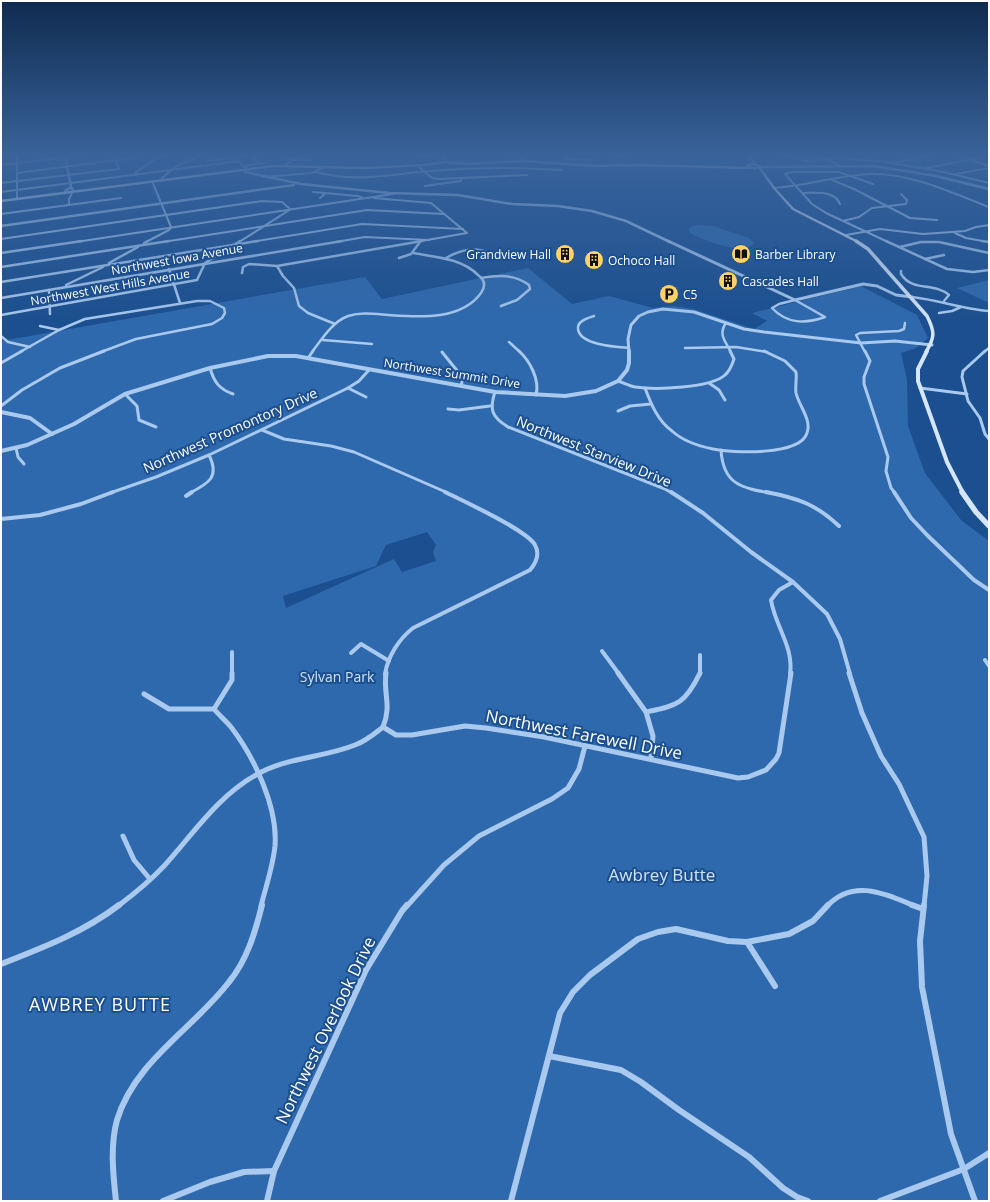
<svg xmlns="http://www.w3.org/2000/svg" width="990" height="1202" viewBox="0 0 990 1202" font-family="'Open Sans',sans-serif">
<rect width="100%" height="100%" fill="#1b4f8f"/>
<!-- green -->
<g fill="#2e69ad" fill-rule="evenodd">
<path d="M 298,168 L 294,172 C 282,173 263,178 253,172 L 253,170 Z"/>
<path d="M 699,225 L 713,226 L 749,238 L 753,242 L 754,244 C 740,255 703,240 690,233 L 688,229 L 692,226 Z"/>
<path d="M 528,268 L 572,304 L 609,296 L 653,308 L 673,306 L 693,309 L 754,329 L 767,321 L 752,313 L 861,286 L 917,315 L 928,338 L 916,348 L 901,353 L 907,380 L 908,426 L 925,473 L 961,520 L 989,541 L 989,1201 L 1,1201 L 1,341 L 365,277 L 382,299 ZM 427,532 L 436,545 L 433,552 L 436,561 L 402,572 L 394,559 L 286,608 L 283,596 L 376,566 L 386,545 Z"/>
<path d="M 989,280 L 989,303 L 957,288 Z"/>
</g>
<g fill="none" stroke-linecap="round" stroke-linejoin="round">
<!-- minor-far5 -->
<g stroke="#a9c9ee" stroke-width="2">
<path d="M 17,155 L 17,199"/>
<path d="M 246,155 L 247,156 L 236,157 L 243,166 L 247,168"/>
<path d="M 280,155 L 292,160 L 309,160"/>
<path d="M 417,155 L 422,157 L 440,155"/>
<path d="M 520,155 L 523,161"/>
<path d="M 608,155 L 621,157 L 633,155"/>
<path d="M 781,155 L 807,161 L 837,158 L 879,161 L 939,171 L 989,183"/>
<path d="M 816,155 L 839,165"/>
<path d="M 247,156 L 252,155 L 259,163"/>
<path d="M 1,157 L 16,155"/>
<path d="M 564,159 L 594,160"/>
<path d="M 863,160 L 868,155"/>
<path d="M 207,161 L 236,157"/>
<path d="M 893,163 L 933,155"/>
<path d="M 1,165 L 86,155"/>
<path d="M 243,166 L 265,163"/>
<path d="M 284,166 L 292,160 L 304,155"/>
<path d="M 418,166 L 432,178 L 439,179 L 527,175"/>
<path d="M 926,168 L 989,156"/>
<path d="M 316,172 C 355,183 392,174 431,171 C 475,167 518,167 562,170"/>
<path d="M 17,173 L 125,159 L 138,155"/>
<path d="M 956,174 L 989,168"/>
<path d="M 136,175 L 136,172 L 154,160 L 168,155"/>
<path d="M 263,177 L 312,173 L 325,167"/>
<path d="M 162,180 L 162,178 L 178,165 L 203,155"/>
<path d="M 832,180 L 854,189 L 910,218 L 937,220"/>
<path d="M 1,183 L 119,169 L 114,155"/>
<path d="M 873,184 L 839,172 L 793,172 L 785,174 L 812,204 L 826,213 L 888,242"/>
<path d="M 425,186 L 460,181 L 463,178"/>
<path d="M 774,188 C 807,186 838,175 871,174 C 912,173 952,193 989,207"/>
<path d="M 1,192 L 240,161"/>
<path d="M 313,192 L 358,196 L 363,198"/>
<path d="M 803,193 C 816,193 834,190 840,204"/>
<path d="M 320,198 L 326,193"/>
<path d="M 374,198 L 431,203 L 467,233 L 416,242"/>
<path d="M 69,205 L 69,199 L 72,193"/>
<path d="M 1,214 L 121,198"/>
<path d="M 843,221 L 859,217 L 872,208 L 906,204 L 907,200 L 901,194"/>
<path d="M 955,233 L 966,238 L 988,242"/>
<path d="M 846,235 L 880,229 L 923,234 L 938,233 L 965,231 L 976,227 L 989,225"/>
<path d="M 1,239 L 262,201 L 282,202 L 290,209"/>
<path d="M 76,242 L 393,194"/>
<path d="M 146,242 L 169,230 L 171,227 L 152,181"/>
<path d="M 163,242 L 367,210 L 444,214"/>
<path d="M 239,242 L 291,209"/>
<path d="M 251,242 L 362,224 L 463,229"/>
<path d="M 336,242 L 365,237 L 429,240"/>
</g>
<!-- minor-far4 -->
<g stroke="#a9c9ee" stroke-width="2.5">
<path d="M 886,241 L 947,269 L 973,272 L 989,270"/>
<path d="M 982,241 L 989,242"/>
<path d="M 144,243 L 148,241"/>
<path d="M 900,247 L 921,242 L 939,242 L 989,253"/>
<path d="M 1,253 L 82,241"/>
<path d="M 399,258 L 411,254 L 420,242"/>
<path d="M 446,258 C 460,250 474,246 489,253 L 490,256"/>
<path d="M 925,259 L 944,255"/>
<path d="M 109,263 L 138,247"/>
<path d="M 277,266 L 283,276 L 294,288 L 299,306 L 308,313 L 335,324"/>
<path d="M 1,267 L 169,241"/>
<path d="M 169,269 L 180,303"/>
<path d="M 901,271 L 901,274 C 912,292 934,282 949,295 L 944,301"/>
<path d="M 242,273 L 243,267 L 249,264 L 277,266 L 422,241"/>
<path d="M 481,278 C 498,275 514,274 529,285 L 530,289 L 517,300 L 501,306"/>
<path d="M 1,282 L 258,241"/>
<path d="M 66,285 L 103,267"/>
<path d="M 49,290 L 50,314"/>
<path d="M 912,297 C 938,300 963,309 989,311"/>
<path d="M 1,298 L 342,241"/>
<path d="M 795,300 L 825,317 C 805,324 787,324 772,308 L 779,304 Z"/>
<path d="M 939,313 L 952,311 L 961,307"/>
<path d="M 1,315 L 197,280 L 205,263 L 240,241"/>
<path d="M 594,316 C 588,318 577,321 578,329 C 580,345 616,347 629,348"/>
<path d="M 726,323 C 718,334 725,341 731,352"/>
<path d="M 40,326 L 59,330"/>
<path d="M 1,336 L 8,342 L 30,347"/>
<path d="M 323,340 L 372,344"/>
<path d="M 509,342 L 520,352"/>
<path d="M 685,348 L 736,347 L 767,352"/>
<path d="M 20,352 L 59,330 L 85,319 L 197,301 L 210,301 L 224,308 L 225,313 L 222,318 L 212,324 L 136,339 L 101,352"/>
<path d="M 312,352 C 322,339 332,322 348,316 C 361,312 375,314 388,315 C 418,317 461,321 481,293 C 486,286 485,280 478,275 C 461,258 435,257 413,253"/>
<path d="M 865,352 L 856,335 L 860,333 L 899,331 L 904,329 L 905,323"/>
<path d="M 984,352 L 989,348"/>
</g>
<!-- minor-far3 -->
<g stroke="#a9c9ee" stroke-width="3">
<path d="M 519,351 C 530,361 540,380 536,395"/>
<path d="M 865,351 L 870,361 L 864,377 L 864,384 L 888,457 L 886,471 L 891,488 L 895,493"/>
<path d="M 985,351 L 963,371 L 962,377 L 968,401 L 980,418 L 985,434 L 989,439"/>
<path d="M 442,352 L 463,378 L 461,386"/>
<path d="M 308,358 L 313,351"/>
<path d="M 1,363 L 22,351"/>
<path d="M 210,368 C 214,382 219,389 233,394"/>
<path d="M 618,381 C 624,383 629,386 635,387 C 655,390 711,388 725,375 C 730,371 732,365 734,359 L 730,351"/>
<path d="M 709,383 L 719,390 L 725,400"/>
<path d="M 348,388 L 366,397"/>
<path d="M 645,388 C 651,404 658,421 672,431 C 683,441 698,446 713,449 C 732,453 800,456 807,433 C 812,420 799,406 796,393 C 795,386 797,379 796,372 L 785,361 L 764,351"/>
<path d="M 920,388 L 967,394"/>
<path d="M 495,392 C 489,410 492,417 508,427 L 665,489 L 672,493"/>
<path d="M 125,394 L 137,406 L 139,420 L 156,427"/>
<path d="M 1,406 L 22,390 L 60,368 L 104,351"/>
<path d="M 448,409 L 459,410 L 490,406"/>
<path d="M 618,411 L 630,406 L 651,404"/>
<path d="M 262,430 L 284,439 L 331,446 L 354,452 L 448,493"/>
<path d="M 16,448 L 18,457 L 24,464"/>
<path d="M 721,450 C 723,484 741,488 771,493"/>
<path d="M 110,493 L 156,477 L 209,455 L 348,388 L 359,381 L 369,370"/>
<path d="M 190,493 C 209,483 220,477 209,455"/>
</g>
<!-- minor-far2 -->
<g stroke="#a9c9ee" stroke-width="4">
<path d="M 671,492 L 703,513 L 751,552 L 793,582 L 827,614 L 840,639 L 850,674"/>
<path d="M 766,492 C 797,498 816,504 839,526"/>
<path d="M 894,492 L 911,518 L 928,536 L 974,580 L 989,590"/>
<path d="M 186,496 L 192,492"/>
<path d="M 1,519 L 40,515 L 81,504 L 113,492"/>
<path d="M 602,651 L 619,674"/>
<path d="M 232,652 L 232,674"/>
<path d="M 351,653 L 361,644 L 389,661"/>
<path d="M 985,660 L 989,666"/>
<path d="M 385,674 C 388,656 399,639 413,628 L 530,570 C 536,563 540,554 535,545 C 527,530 463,501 445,492"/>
<path d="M 700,674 L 700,655"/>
<path d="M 790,674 C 794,647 775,626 771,600 L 779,590 L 793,582"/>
</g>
<!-- minor-far1 -->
<g stroke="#a9c9ee" stroke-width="5">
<path d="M 618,673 L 646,712 L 653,736 L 651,759"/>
<path d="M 849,673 L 862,713 L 881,756 L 899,784 L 924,837 L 927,876 L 924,906"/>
<path d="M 144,694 L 169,709 L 214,709 C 219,715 226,721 231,727 C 254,757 278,807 275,846 C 273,866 266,886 261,906"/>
<path d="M 214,709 L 232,680 L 232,673"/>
<path d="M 646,712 C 678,705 685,704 700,673"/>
<path d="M 383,727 C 392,705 383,694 386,673"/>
<path d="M 123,836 L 134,860 L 150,879"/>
<path d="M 118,906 C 134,894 150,881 164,866 C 193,834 218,796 256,775 C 286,757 323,758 355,745 C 366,741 374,734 383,727 L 396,735 L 412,735 L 465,726 L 486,728 L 544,737 L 738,778 L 748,777 L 766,770 L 776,759 L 779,753 L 791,673"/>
<path d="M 407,906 L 444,865 L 479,836 L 552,799 L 568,788 L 579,769 L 585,746"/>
<path d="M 827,906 C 854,878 885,894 915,906"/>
</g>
<!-- minor -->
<g stroke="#a9c9ee" stroke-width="6">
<path d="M 912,905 L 923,909"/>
<path d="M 924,905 L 920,941 L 922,987 L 951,1134 L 975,1201"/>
<path d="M 747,942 L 775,986"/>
<path d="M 1,964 C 42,948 84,932 119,905"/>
<path d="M 549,1056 L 621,1070 L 641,1082 L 679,1110 L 749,1157 L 783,1188 L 797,1197 L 808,1201"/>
<path d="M 116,1201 C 113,1174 110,1146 117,1120 C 135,1061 193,1029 229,982 C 247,960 255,933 262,905"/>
<path d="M 163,1201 L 210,1182 L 244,1172 L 274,1171"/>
<path d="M 267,1201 L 274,1171 L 366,970 L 402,911 L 407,905"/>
<path d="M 511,1201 L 560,1013 L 573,992 L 590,975 L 638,939 L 658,932 L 676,929 L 728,941 L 747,942 L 789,934 L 813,921 L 828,905"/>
<path d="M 880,1201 L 964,1169 L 989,1153"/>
</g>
<!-- tertiary-far2 -->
<g stroke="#a9c9ee" stroke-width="2.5">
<path d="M 65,155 L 71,187 L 73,190"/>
<path d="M 442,155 L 447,162"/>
<path d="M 955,155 L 989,166"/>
<path d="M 760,167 L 874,166 L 936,176 L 989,189"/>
<path d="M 245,172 L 301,184 L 389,193 L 458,195 L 512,204 L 558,206 L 592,211 L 626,221 L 670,242"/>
<path d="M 65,191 L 71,187"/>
<path d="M 1,226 L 294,185"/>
</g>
<!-- tertiary-far1 -->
<g stroke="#a9c9ee" stroke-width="3">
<path d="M 668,241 L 795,300 L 863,284 L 877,286 L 896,295 L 912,297"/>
<path d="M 629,352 L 628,339 L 631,325 L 639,316 L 648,312 L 663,309 L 694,312 L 744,329 L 764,332 L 861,343 L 895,341 L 932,345"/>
</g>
<!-- tertiary -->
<g stroke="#a9c9ee" stroke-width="4">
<path d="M 1,412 L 30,418 L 52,434"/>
<path d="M 1,451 L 27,445 L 74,424 L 125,394 L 210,368 L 268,356 L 296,356 L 495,392 L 565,396 L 596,391 L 618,381 L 627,370 L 629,363 L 629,351"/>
</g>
<!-- secondary-far3 -->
<g stroke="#d6e6fa" stroke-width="2.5">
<path d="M 748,155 L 756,164"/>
<path d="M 594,166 L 634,165 L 756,168 L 760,166 L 754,164 L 747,165 L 750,167"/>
<path d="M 759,167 L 774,188 L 793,209 L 858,242"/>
<path d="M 1,201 L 273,166 L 366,168 L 424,165 L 445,162 L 468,164 L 523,161 L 596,166"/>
</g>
<!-- secondary-far2 -->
<path stroke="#d6e6fa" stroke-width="3.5" d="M 856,241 L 868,249 L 927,316 C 935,332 935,337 926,352"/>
<!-- secondary-far1 -->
<path stroke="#d6e6fa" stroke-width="4" d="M 927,351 L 918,369 L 918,381 L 947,462 L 963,493"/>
<!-- secondary -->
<path stroke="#d6e6fa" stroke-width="5.5" d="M 962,492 L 976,512 L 989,526"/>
</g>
<!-- sky -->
<linearGradient id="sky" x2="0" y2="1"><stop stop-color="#0f2b4f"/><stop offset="0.48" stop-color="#39639b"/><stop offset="1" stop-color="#39639b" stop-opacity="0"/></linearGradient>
<rect width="990" height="323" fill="url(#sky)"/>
<!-- icons -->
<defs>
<g id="building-disc" transform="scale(1)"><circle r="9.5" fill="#ffd166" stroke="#1b4f8f"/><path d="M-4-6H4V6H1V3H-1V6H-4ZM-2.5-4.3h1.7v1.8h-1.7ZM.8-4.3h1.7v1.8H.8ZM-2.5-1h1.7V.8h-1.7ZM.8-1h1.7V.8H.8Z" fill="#111"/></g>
<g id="library-disc" transform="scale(1)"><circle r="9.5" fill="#ffd166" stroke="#1b4f8f"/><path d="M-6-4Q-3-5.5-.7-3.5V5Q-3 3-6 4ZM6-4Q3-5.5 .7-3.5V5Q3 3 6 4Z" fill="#111"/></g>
<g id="parking-disc" transform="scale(1)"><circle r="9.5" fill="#ffd166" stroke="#1b4f8f"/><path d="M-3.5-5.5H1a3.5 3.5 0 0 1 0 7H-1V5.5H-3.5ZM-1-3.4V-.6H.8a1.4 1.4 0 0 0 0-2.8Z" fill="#111"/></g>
</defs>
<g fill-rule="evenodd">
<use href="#building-disc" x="565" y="254"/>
<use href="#library-disc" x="741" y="254"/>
<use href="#building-disc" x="594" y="260"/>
<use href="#building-disc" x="728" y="281"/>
<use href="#parking-disc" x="669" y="294"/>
</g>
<g text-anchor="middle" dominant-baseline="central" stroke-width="4" stroke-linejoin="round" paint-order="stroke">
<!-- far-poi labels -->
<g font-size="12" fill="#fff" stroke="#1b4f8f" text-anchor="start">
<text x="551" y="254" text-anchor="end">Grandview Hall</text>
<text x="755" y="254">Barber Library</text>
<text x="608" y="260">Ochoco Hall</text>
<text x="742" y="281">Cascades Hall</text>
<text x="683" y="294">C5</text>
</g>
<!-- far-street labels -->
<g font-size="12" fill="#fff" stroke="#1b4f8f">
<text transform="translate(177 259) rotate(-10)">Northwest Iowa Avenue</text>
<text transform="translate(110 287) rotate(-10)">Northwest West Hills Avenue</text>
<text transform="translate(452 373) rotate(9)">Northwest Summit Drive</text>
</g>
<!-- street labels -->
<g font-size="14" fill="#fff" stroke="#1b4f8f">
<text transform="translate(230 430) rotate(-24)">Northwest Promontory Drive</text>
<text transform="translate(594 451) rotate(22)">Northwest Starview Drive</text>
</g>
<!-- park labels -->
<g font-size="14" fill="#cfe3fa" stroke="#1b4f8f">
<text x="337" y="676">Sylvan Park</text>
</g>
<!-- near-street labels -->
<g font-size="17" fill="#fff" stroke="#1b4f8f">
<text transform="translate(584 734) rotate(11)">Northwest Farewell Drive</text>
<text transform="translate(325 1030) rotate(-64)">Northwest Overlook Drive</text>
</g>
<!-- near-park labels -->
<g font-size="17" fill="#cfe3fa" stroke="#1b4f8f">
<text x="662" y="874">Awbrey Butte</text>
</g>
<!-- near-neighbourhood labels -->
<g font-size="18" letter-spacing="1" fill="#fff" stroke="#1b4f8f">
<text x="100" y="1004">AWBREY BUTTE</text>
</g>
</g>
<!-- border -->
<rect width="990" height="1202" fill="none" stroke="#ffffff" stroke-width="4"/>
</svg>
